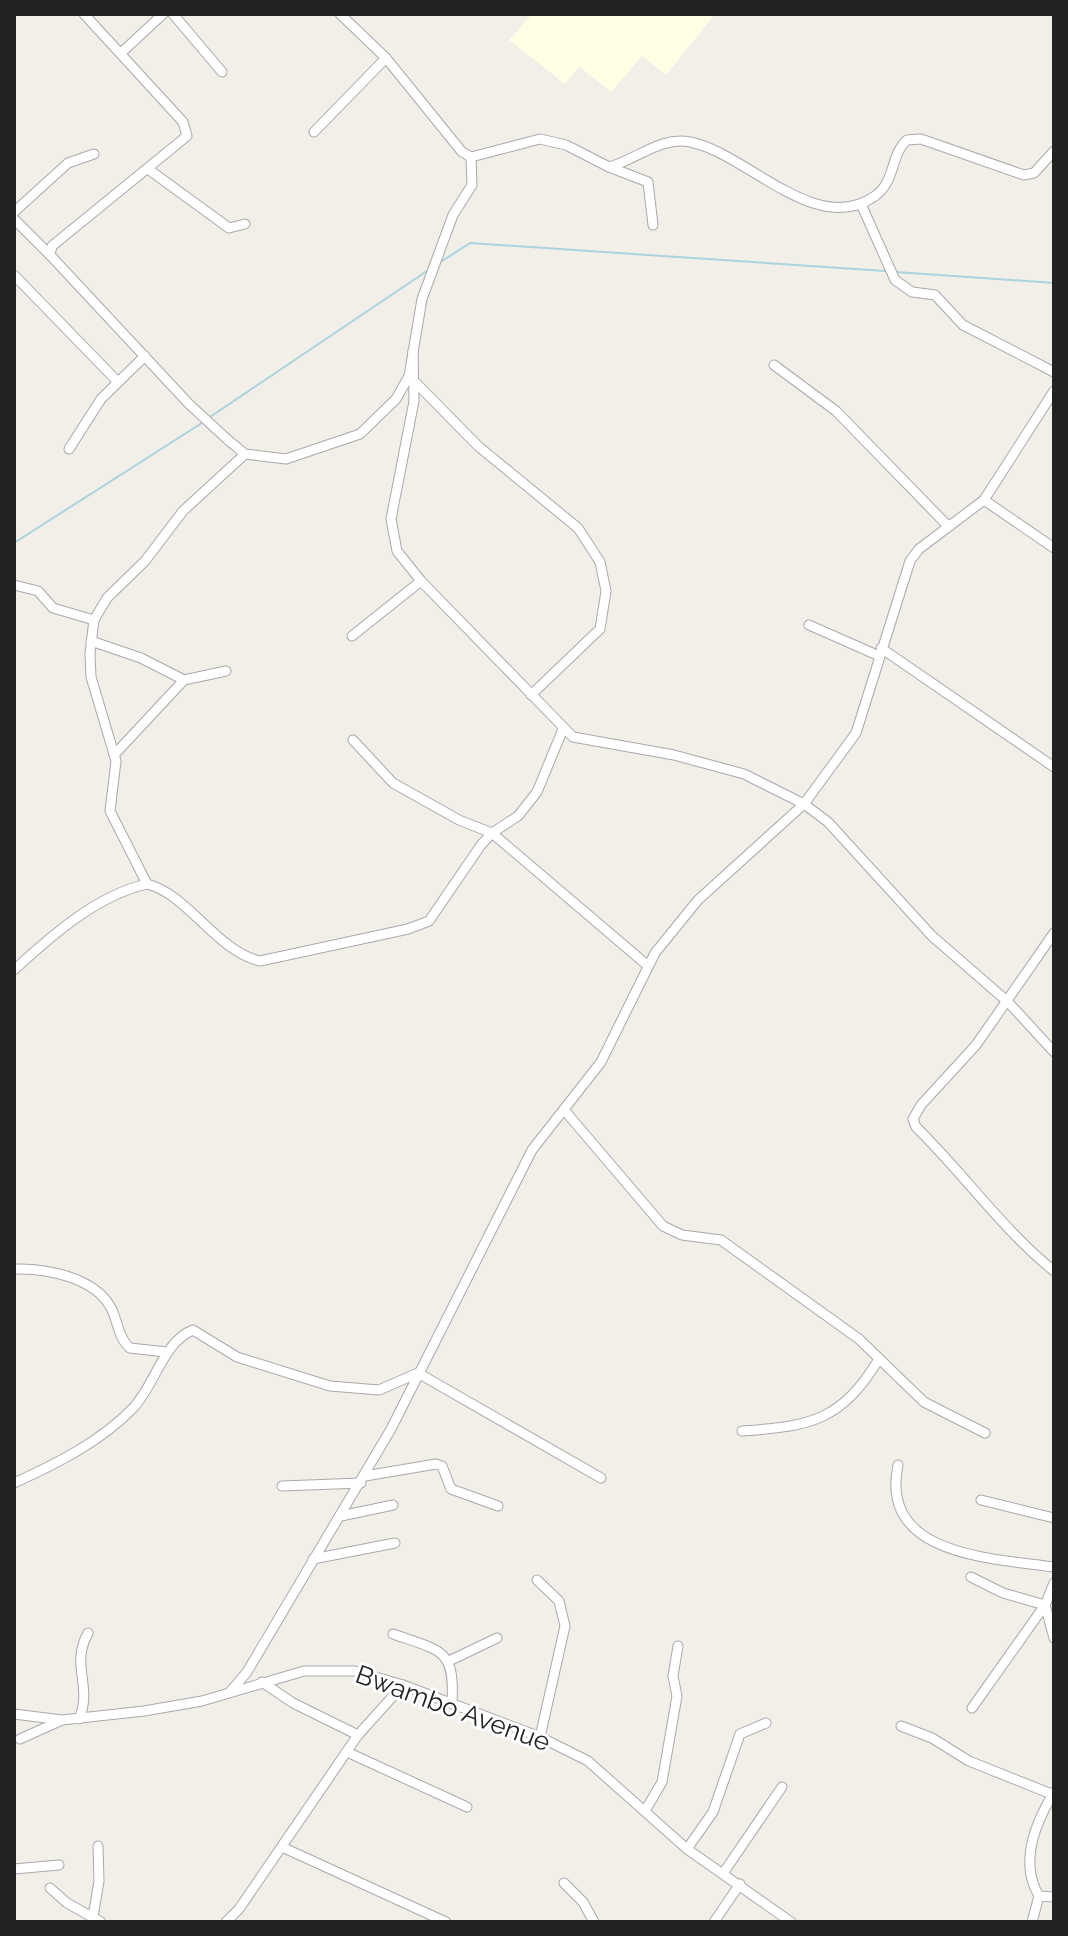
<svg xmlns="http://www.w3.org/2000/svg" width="1068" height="1936" viewBox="0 0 1068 1936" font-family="Raleway,sans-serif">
<rect width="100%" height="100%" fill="#f2efe9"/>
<!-- education -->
<path fill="#ffffe5" d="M 532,14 L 715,14 L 666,75 L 642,56 L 611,92 L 579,66 L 565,84 L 509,40 Z"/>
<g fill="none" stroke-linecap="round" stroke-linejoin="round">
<!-- stream -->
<g stroke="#aad3df" stroke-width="2">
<path d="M 439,263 L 470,243 L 885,271"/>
<path d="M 896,272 L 1054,283"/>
<path d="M 210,417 L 430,269"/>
<path d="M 14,543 L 205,421"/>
</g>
<!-- minor casing -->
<g stroke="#a9a9a9" stroke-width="11">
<g id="minor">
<path d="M 84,14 L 183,122 L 187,136 L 52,246 L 50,255 L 189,404 L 228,440 L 245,454 L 286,459 L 360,434 L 396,399 L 409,376 L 422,299 L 453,215 L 472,185 L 471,157"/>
<path d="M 173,14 L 222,72"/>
<path d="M 340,14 L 386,58 L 462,152 L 471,157 L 540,139 L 566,145 L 609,167 C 636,160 660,136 690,142 C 747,153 816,238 875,196 C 896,181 890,155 907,140 L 921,139 L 1024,175 L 1034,173 L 1054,151"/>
<path d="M 121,53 L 163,14"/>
<path d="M 314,132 L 386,58"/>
<path d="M 609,167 L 648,182 L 653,225"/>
<path d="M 148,169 L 229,228 L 245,224"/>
<path d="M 861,204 L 895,280 L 912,292 L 935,295 L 963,325 L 1054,372"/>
<path d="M 14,212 L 68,163 L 94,154"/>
<path d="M 14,219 L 50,255"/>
<path d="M 14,275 L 117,381"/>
<path d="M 413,350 L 414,401 L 391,519 L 397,551 L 421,581 L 573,737 L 674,755 L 744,774 L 804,804 L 828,822 L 932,936 L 1008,1002 L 1054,1052"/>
<path d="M 774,365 L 836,411 L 948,526"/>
<path d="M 416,383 L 478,446 L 578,528 L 600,562 L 606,591 L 600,629 L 531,695"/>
<path d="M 69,449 L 101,399 L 145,356"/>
<path d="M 984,500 L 1054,548"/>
<path d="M 14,585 L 38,591 L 53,608 L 94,620"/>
<path d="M 809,625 L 877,655"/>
<path d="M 352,636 L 421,581"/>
<path d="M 91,641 L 141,658 L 184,680"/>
<path d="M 881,648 L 1054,767"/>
<path d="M 353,740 L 393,783 L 459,820 L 492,833 L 647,965"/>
<path d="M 114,755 L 184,680 L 226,671"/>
<path d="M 147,884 L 110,811 L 116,761 L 91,677 L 90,653 L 94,620 L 107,598 L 145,561 L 183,511 L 245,454"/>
<path d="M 1054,933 L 976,1045 L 921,1105 L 913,1119 L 916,1127 C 964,1174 1002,1229 1054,1271"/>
<path d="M 14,970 C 51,936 97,895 147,884 C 188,894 216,951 260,961 L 408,929 L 429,921 L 481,845 L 492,833 L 518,816 L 537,792 L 563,729"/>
<path d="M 565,1111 L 663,1226 L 682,1235 L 721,1240 L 859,1339 L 924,1402 L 985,1433"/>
<path d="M 14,1269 C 45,1268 95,1277 111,1308 C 118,1321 118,1338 130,1348 L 166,1352"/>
<path d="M 742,1431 C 812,1426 841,1421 879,1359"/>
<path d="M 898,1465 C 879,1556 991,1558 1054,1567"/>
<path d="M 365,1476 L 436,1464 L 442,1466 L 451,1489 L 498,1506"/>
<path d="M 14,1483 C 56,1464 102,1441 134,1407 C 155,1384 164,1341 193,1330 L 237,1357 L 330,1386 L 379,1390 L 418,1373 L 601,1478"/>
<path d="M 282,1486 L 361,1483"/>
<path d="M 981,1500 L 1054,1518"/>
<path d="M 341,1516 L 393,1505"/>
<path d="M 313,1559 L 395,1543"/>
<path d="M 971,1577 L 1003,1593 L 1045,1605 L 1054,1638"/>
<path d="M 537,1580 L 559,1601 L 565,1626 L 540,1737"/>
<path d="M 393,1634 C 441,1651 455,1648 452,1703"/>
<path d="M 449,1661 L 497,1638"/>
<path d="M 262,1682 L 293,1703 L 358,1735"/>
<path d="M 230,1692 L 247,1672 L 391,1429 L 532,1150 L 601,1062 L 655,953 L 698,900 L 804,804 L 856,733 L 910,561 L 919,549 L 984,500 L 1054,391"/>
<path d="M 972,1708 L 1045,1605 L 1054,1583"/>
<path d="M 14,1714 L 62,1720 L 144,1711 L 202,1701 L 304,1671 L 355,1671 L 403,1685 L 540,1737 L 588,1761 L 687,1849 L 791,1922"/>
<path d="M 79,1719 C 93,1686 70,1666 88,1633"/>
<path d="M 901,1726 L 932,1738 L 969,1761 L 1054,1795"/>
<path d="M 20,1739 L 60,1721"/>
<path d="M 347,1752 L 467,1807"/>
<path d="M 645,1811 L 662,1782 L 677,1696 L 673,1676 L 678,1646"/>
<path d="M 282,1847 L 446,1922"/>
<path d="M 687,1849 L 713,1812 L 740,1734 L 766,1723"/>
<path d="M 14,1869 L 59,1865"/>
<path d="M 724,1872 L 782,1787"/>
<path d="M 564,1883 L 583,1902 L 594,1922"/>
<path d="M 50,1888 L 67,1903 L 101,1922"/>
<path d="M 1039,1896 L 1054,1897"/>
<path d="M 93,1917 L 99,1881 L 98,1846"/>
<path d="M 226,1922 L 239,1909 L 358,1735 L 403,1685"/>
<path d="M 714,1922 L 740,1884"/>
<path d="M 1032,1922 L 1039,1896 C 1019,1862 1035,1824 1054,1792"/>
</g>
</g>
<!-- minor -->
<use href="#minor" stroke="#fff" stroke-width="9"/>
</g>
<g text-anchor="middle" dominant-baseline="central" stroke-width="6" stroke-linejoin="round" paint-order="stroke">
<!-- street labels -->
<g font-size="26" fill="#222" stroke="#fff">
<text transform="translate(453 1708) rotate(20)">Bwambo Avenue</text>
</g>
</g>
<!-- border -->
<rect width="1068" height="1936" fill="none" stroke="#222222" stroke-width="32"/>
</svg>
